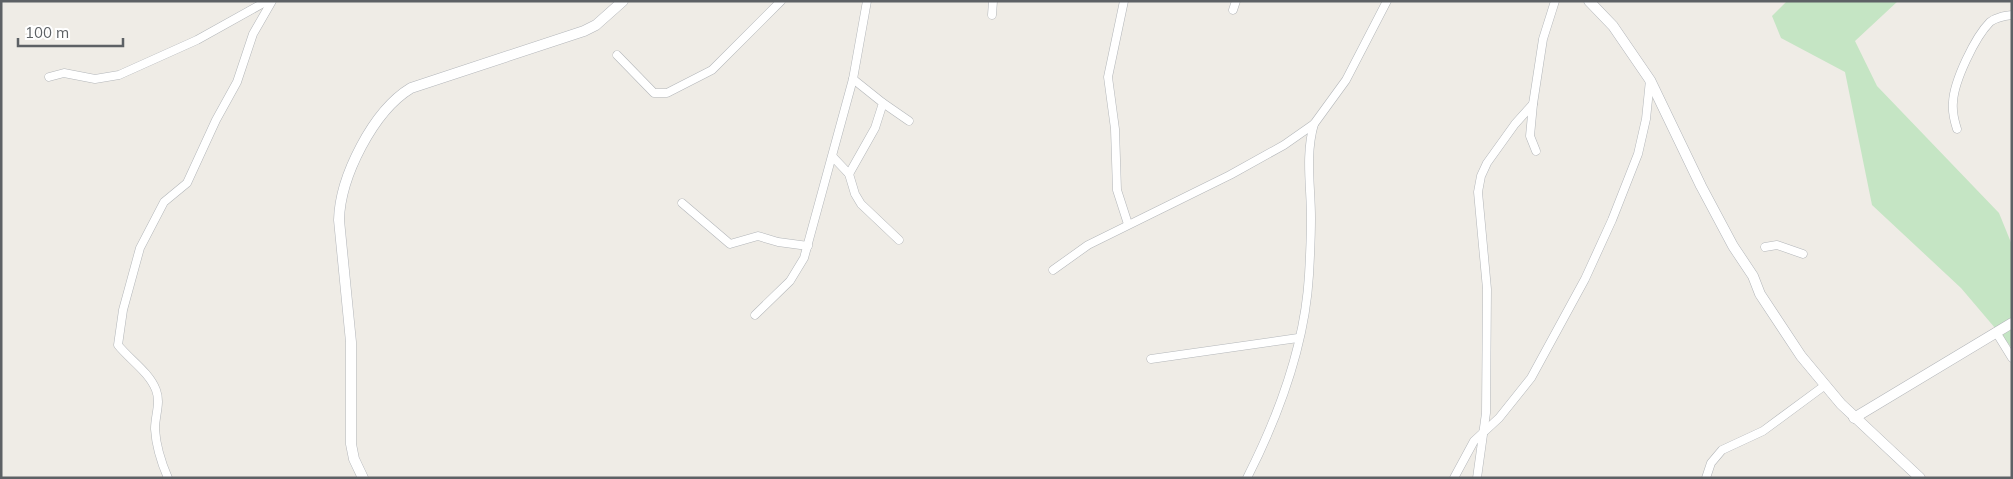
<svg xmlns="http://www.w3.org/2000/svg" width="2013" height="479" viewBox="0 0 2013 479" font-family="Mulish,sans-serif">
<rect width="100%" height="100%" fill="#efece6"/>
<!-- green -->
<path fill="#c5e5c4" d="M 1787,1 L 1898,1 L 1855,41 L 1877,86 L 1999,213 L 2012,245 L 2012,348 L 1961,288 L 1872,205 L 1845,72 L 1781,38 L 1772,16 Z"/>
<g fill="none" stroke-linecap="round" stroke-linejoin="round">
<!-- street casing -->
<g stroke="#b3b6b9" stroke-width="9">
<g id="street">
<path d="M 1124,1 L 1108,77 L 1115,129 L 1117,190 L 1128,224"/>
<path d="M 1233,10 L 1236,1"/>
<path d="M 992,15 L 993,1"/>
<path d="M 617,55 L 654,93 L 667,93 L 712,70 L 781,1"/>
<path d="M 49,77 L 64,73 L 95,79 L 119,75 L 197,40 L 267,1"/>
<path d="M 883,103 L 909,121"/>
<path d="M 1533,104 L 1530,136 L 1536,151"/>
<path d="M 1957,129 C 1954,120 1952,112 1953,102 C 1954,81 1975,37 1990,22 C 1996,17 2004,16 2012,15"/>
<path d="M 833,157 L 849,174 L 855,194 L 861,204 L 899,240"/>
<path d="M 849,174 L 875,128 L 883,103 L 853,79"/>
<path d="M 682,203 L 730,244 L 758,236 L 778,242 L 808,246"/>
<path d="M 1765,247 L 1777,245 L 1803,254"/>
<path d="M 1053,270 L 1088,245 L 1230,175 L 1284,145 L 1314,124 L 1346,80 L 1387,1"/>
<path d="M 755,315 L 790,281 L 804,258 L 853,79 L 867,1"/>
<path d="M 1996,332 L 2012,358"/>
<path d="M 1151,359 L 1298,338"/>
<path d="M 168,478 C 161,462 156,446 155,429 C 155,415 161,403 156,390 C 149,372 130,360 118,345 L 123,310 L 140,248 L 164,202 L 187,183 L 216,120 L 237,82 L 253,34 L 272,1"/>
<path d="M 1247,478 C 1278,417 1305,344 1309,275 C 1310,257 1311,237 1311,218 C 1311,187 1305,155 1314,124"/>
<path d="M 1454,478 L 1474,441 L 1499,418 L 1531,378 L 1585,279 L 1612,220 L 1638,154 L 1646,119 L 1650,80"/>
<path d="M 1477,478 L 1486,413 L 1487,289 L 1478,192 L 1481,176 L 1487,163 L 1515,124 L 1533,104 L 1543,39 L 1555,1"/>
<path d="M 1706,478 L 1711,463 L 1722,450 L 1763,431 L 1824,386"/>
</g>
</g>
<!-- secondary casing -->
<g stroke="#b2b5b9" stroke-width="11">
<g id="secondary">
<path d="M 1589,1 L 1613,26 L 1650,80 L 1701,186 L 1733,246 L 1753,276 L 1760,294 L 1801,356 L 1841,404 L 1920,478"/>
<path d="M 1854,418 L 2012,323"/>
<path d="M 363,478 L 354,459 L 351,444 L 351,342 L 339,220 C 340,177 373,111 411,88 L 584,31 L 596,25 L 623,1"/>
</g>
</g>
<!-- street -->
<use href="#street" stroke="#fff" stroke-width="8"/>
<!-- secondary -->
<use href="#secondary" stroke="#fff" stroke-width="10"/>
</g>
<!-- border -->
<rect width="2013" height="479" fill="none" stroke="#5d6165" stroke-width="5"/>
<!-- scale -->
<path d="M18 38v8h105v-8" fill="none" stroke="#5d6165" stroke-width="2.5"/>
<text x="25" y="38" font-size="15" fill="#5d6165" stroke="#ffffff" stroke-width="4" paint-order="stroke">100 m</text>
</svg>
